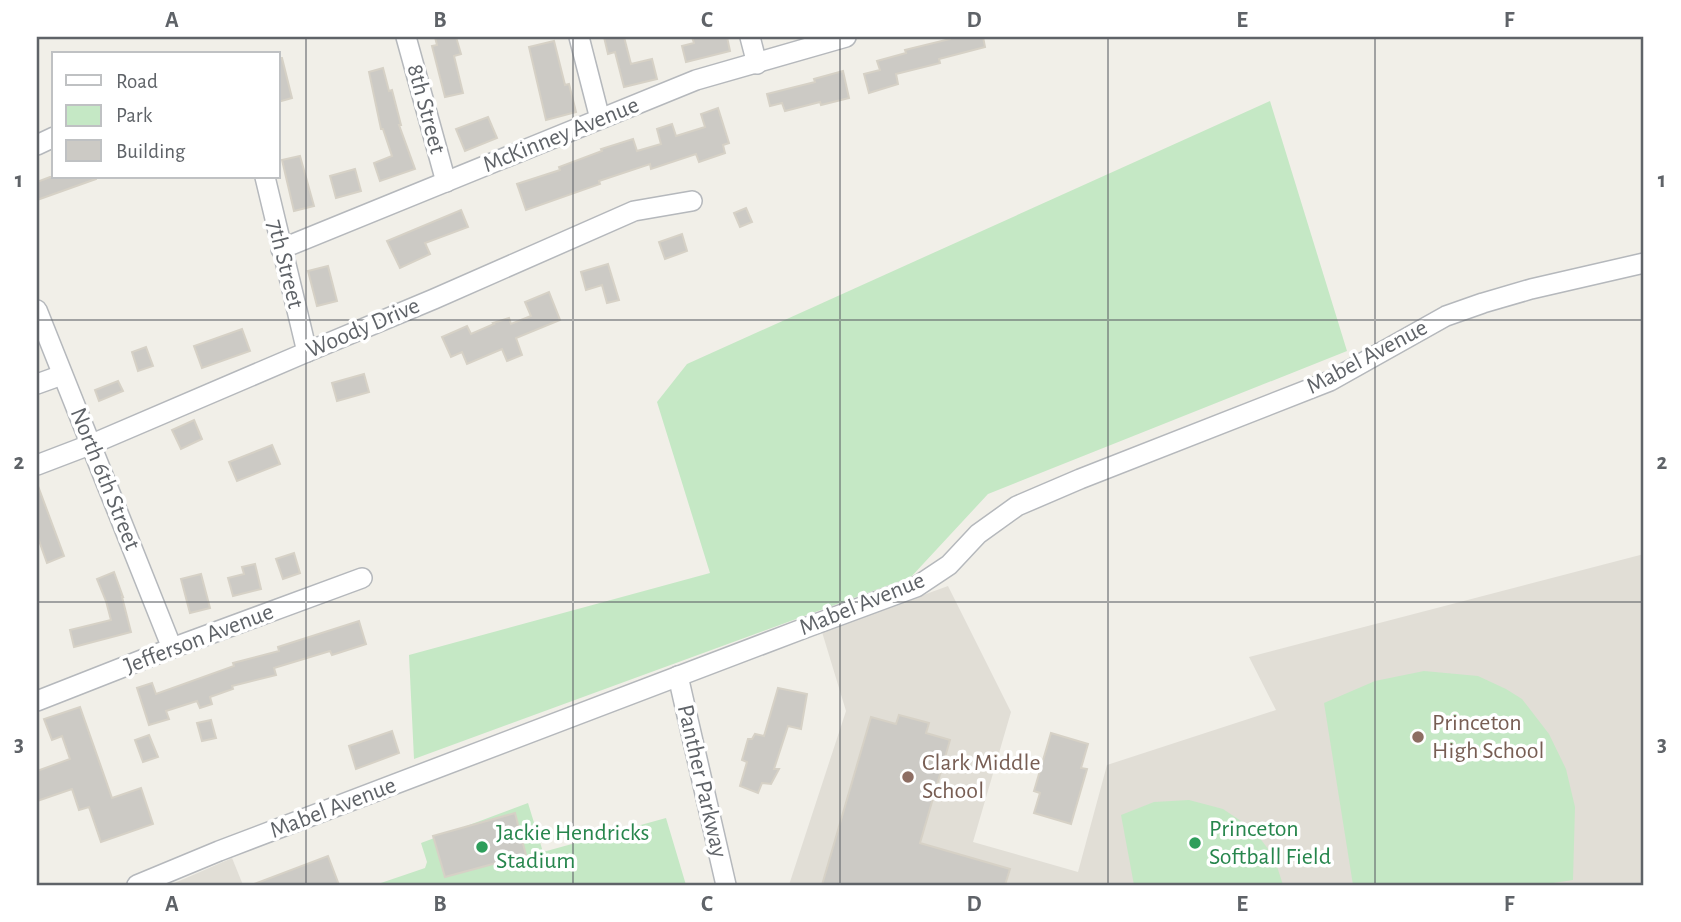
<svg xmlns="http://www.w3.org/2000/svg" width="1681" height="922" viewBox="0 0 1681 922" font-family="'Alegreya Sans',sans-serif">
<rect width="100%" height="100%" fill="#f1efe8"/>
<!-- education -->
<g fill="#e1ded6">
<path d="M 1644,554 L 1644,885 L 789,885 L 846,711 L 822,632 L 948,586 L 1011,712 L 973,842 L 1078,872 L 1107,765 L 1276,710 L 1249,657 Z"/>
<path d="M 232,858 L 243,885 L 170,885 Z"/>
</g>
<!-- green -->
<g fill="#c5e8c5">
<path d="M 1270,101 L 1347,351 L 988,494 L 911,577 L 414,759 L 409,655 L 710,573 L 657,402 L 687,364 Z"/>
<path d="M 1424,671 L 1478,676 L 1506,689 L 1522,699 L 1549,734 L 1566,769 L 1575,807 L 1573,880 L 1540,885 L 1353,885 L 1324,703 L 1375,681 Z"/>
<path d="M 1189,800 L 1223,809 L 1253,829 L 1274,857 L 1283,885 L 1134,885 L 1121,815 L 1154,802 Z"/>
<path d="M 528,803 L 543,852 L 666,818 L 686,885 L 375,885 L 425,868 L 427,862 L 421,843 Z"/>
</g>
<!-- building -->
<g fill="#cccac5" stroke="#d6d1c6" stroke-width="2">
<path d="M 435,37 L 456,37 L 461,54 L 454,56 L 463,93 L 445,97 L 432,46 L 437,45 Z"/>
<path d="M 604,37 L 624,37 L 631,64 L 652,59 L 657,79 L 624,87 L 615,52 L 608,54 Z"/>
<path d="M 692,37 L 727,37 L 730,51 L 686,62 L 682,46 L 694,43 Z"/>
<path d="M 950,37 L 983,37 L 985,47 L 939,59 L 940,63 L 896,74 L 898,84 L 869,93 L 864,74 L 880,70 L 877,61 L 906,53 L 905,50 L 950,39 Z"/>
<path d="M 554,41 L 565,85 L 569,84 L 576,112 L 546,120 L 529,47 Z"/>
<path d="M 278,58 L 282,58 L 292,98 L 278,102 Z"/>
<path d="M 383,68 L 389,91 L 392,90 L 401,125 L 399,125 L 415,169 L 380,181 L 374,163 L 392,156 L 383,129 L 381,129 L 369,72 Z"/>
<path d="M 843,71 L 849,98 L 821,105 L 820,102 L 785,111 L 782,103 L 770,106 L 767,94 L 815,82 L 814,79 Z"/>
<path d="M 718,108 L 729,143 L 723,145 L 725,153 L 699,162 L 696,154 L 651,169 L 650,164 L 599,181 L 600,184 L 526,210 L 517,184 L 560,170 L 559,167 L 602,151 L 601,149 L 633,139 L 637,151 L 661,144 L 657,129 L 672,124 L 676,136 L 705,127 L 701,114 Z"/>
<path d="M 488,117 L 497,138 L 465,151 L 456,129 Z"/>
<path d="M 300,156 L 314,206 L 294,211 L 282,160 Z"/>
<path d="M 355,169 L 361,191 L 336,198 L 330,176 Z"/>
<path d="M 50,177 L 96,177 L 96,179 L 37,200 L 37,182 Z"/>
<path d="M 746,208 L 752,222 L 740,227 L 734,213 Z"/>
<path d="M 461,210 L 468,227 L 425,243 L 430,254 L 400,268 L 387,241 Z"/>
<path d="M 682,234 L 687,251 L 665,259 L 659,242 Z"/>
<path d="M 608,264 L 619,300 L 607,303 L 602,285 L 586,290 L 581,272 Z"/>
<path d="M 328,266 L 337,301 L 317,306 L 308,271 Z"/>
<path d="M 549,292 L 560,320 L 516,338 L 522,355 L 507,361 L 502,349 L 467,364 L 462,352 L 451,357 L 442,337 L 467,326 L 471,334 L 494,324 L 493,323 L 509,318 L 511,324 L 531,316 L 525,302 Z"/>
<path d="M 242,329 L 250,351 L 202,368 L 194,346 Z"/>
<path d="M 146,347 L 153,366 L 138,371 L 132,352 Z"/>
<path d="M 364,374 L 369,392 L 337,401 L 332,383 Z"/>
<path d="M 118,381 L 123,391 L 99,401 L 95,390 Z"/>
<path d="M 194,420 L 202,439 L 181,449 L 172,430 Z"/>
<path d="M 272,445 L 280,464 L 237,481 L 229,462 Z"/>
<path d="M 38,486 L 64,556 L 47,563 L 37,535 Z"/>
<path d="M 294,553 L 300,573 L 283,579 L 276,559 Z"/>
<path d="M 255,564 L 261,589 L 233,596 L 228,578 L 244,574 L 242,567 Z"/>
<path d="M 114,572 L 123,597 L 122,597 L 131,632 L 74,647 L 70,630 L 111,620 L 106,601 L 97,579 Z"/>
<path d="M 201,574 L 210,608 L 190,613 L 181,579 Z"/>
<path d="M 359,621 L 366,644 L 332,655 L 330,651 L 274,668 L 276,675 L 232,686 L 233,689 L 210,697 L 212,704 L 200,708 L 197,701 L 166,711 L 169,719 L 149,725 L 137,688 L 152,683 L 156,694 L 234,666 L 233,663 L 279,651 L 278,647 Z"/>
<path d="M 778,688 L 807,694 L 801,729 L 788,726 L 774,769 L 779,769 L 771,784 L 762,783 L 758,793 L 740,786 L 747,762 L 742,760 L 748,739 L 752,739 L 755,734 L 764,736 Z"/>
<path d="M 80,707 L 112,798 L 141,788 L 153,824 L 101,842 L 89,807 L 79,810 L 72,789 L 37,801 L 37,771 L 70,759 L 62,736 L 52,740 L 44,719 Z"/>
<path d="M 899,715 L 929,723 L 926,733 L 950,740 L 920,843 L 1010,869 L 1005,885 L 822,885 L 871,717 L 896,724 Z"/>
<path d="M 211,720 L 216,738 L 202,741 L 197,723 Z"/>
<path d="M 392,731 L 399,753 L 356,769 L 349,746 Z"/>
<path d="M 1051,733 L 1088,744 L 1081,768 L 1087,769 L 1071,824 L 1034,813 L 1040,793 L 1034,791 Z"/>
<path d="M 149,735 L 158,757 L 143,762 L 135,740 Z"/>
<path d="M 515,813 L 526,855 L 445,877 L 433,836 Z"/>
<path d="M 328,856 L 339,885 L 254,885 L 254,884 Z"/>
</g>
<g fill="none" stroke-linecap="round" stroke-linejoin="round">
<!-- minor casing -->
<g stroke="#b5b8bc" stroke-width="22">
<g id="minor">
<path d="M 406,37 L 446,182"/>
<path d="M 579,37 L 600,119"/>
<path d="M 750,37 L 757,64"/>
<path d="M 37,145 L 54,137"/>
<path d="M 265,177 L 307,352"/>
<path d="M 281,249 L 696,80 L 846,37"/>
<path d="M 37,310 L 172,648"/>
<path d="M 37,384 L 62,375"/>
<path d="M 37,465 L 92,444 L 307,352 L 434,299 L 634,211 L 692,201"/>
<path d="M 678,676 L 726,885"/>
<path d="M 37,701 L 172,648 L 362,578"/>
<path d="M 137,885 L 219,851 L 805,628 L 916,587 L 949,565 L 978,534 L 1017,506 L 1080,479 L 1330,381 L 1446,316 L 1483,303 L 1531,289 L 1644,263"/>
</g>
</g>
<!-- minor -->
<use href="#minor" stroke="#fff" stroke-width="19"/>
</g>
<!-- grid -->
<path fill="none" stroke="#5f6368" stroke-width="2" stroke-opacity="0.55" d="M 306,37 L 306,885M 573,37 L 573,885M 840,37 L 840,885M 1108,37 L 1108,885M 1375,37 L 1375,885M 37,320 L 1644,320M 37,602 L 1644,602"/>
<!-- markers -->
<g fill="#8d6e63" stroke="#fff" stroke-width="2.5">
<circle cx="1418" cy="737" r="7"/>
<circle cx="908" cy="777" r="7"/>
</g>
<g fill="#2e9e5b" stroke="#fff" stroke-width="2.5">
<circle cx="1195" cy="843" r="7"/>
<circle cx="482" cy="847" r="7"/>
</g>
<g text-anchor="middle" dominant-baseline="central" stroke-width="7" stroke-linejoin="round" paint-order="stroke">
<!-- street labels -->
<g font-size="24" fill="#5f6368" stroke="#fff">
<text transform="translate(426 109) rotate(75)">8th Street</text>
<text transform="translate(561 135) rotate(-22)">McKinney Avenue</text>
<text transform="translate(285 264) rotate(76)">7th Street</text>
<text transform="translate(363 328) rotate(-23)">Woody Drive</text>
<text transform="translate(1367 357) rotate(-28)">Mabel Avenue</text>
<text transform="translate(105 479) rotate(68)">North 6th Street</text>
<text transform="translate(862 604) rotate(-22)">Mabel Avenue</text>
<text transform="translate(199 639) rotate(-21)">Jefferson Avenue</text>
<text transform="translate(702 781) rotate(77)">Panther Parkway</text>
<text transform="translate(333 808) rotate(-21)">Mabel Avenue</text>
</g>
<!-- education labels -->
<g font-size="24" fill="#785e54" stroke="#fff" text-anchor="start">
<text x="1432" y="723">Princeton<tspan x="1432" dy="28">High School</tspan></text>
<text x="922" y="763">Clark Middle<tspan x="922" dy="28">School</tspan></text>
</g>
<!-- leisure labels -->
<g font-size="24" fill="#27864d" stroke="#fff" text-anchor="start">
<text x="1209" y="829">Princeton<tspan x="1209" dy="28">Softball Field</tspan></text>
<text x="496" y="833">Jackie Hendricks<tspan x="496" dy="28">Stadium</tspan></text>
</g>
</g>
<!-- border -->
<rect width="1681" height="922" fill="none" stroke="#ffffff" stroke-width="77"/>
<!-- legend -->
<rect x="52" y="52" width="228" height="126" fill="#ffffff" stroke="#bfc1c3" stroke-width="2"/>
<rect x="66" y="75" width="35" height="10" fill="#ffffff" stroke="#bfc1c3" stroke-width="2"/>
<text x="116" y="88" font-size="21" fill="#5f6368">Road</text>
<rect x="66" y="105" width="35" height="21" fill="#c5e8c5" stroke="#bfc1c3" stroke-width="2"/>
<text x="116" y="122" font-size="21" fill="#5f6368">Park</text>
<rect x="66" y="140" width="35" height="21" fill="#cccac5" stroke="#bfc1c3" stroke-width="2"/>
<text x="116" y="158" font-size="21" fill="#5f6368">Building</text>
<rect x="38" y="38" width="1604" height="846" fill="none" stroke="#5f6368" stroke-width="2.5"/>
<g font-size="23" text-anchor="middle" font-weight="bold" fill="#5f6368">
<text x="172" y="27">A</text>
<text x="440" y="27">B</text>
<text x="707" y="27">C</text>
<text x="974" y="27">D</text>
<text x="1242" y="27">E</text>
<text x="1509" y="27">F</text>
<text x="19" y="187">1</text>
<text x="1662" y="187">1</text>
<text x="19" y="469">2</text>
<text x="1662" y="469">2</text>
<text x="19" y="751">3</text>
<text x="1662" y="751">3</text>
<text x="172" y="911">A</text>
<text x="440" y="911">B</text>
<text x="707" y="911">C</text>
<text x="974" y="911">D</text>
<text x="1242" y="911">E</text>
<text x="1509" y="911">F</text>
</g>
</svg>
